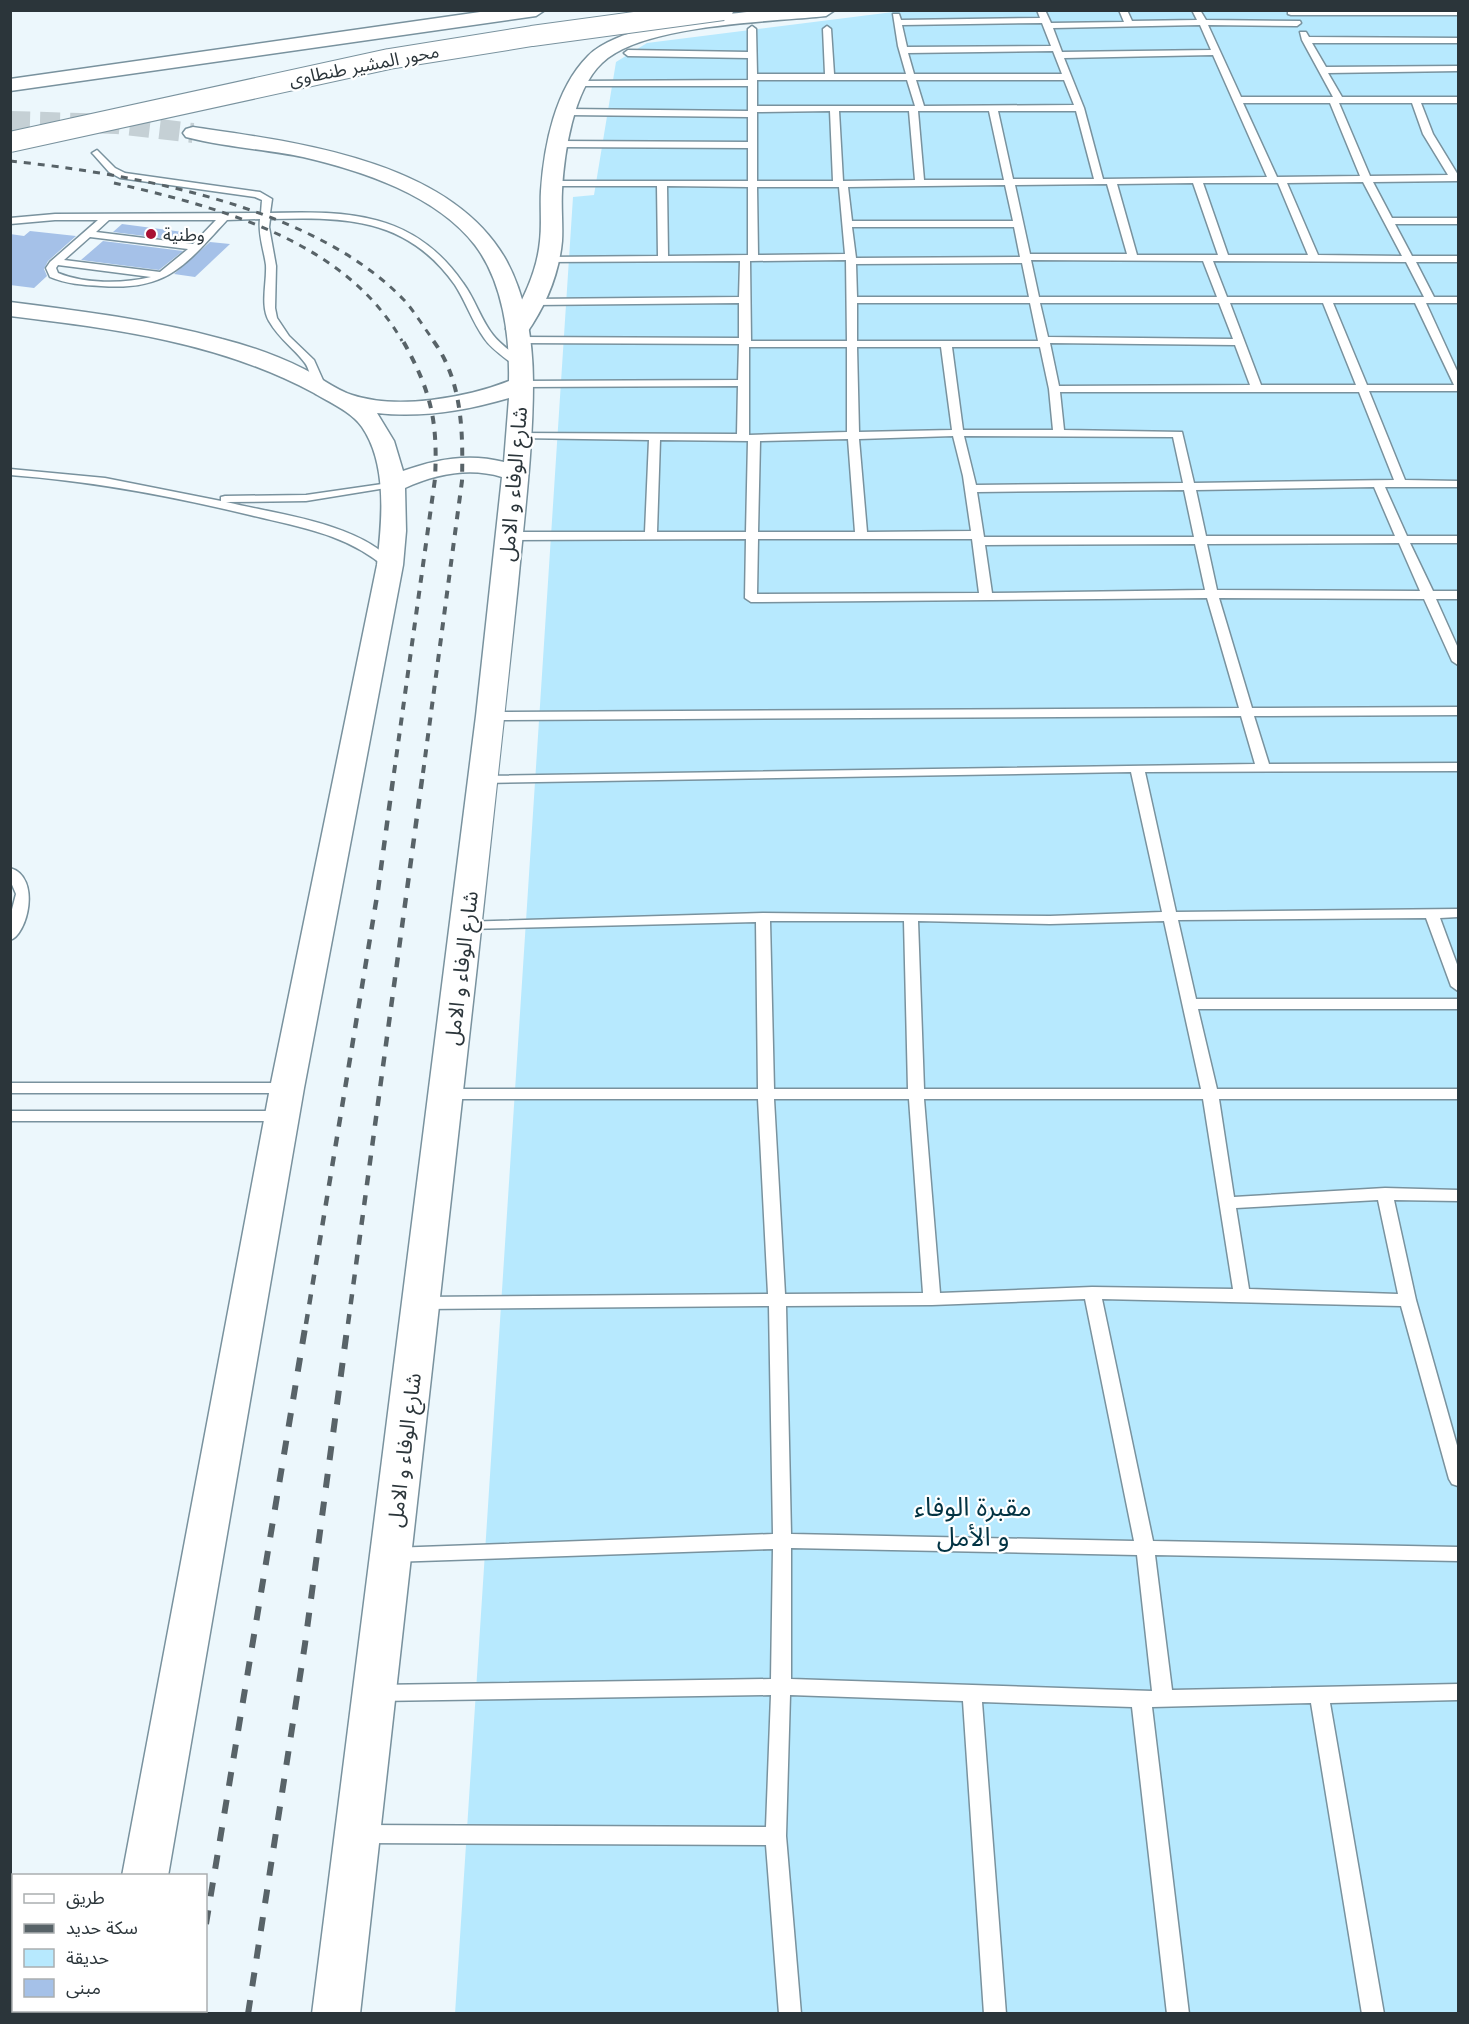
<svg xmlns="http://www.w3.org/2000/svg" width="1469" height="2024" viewBox="0 0 1469 2024" font-family="Poppins,'Noto Sans Arabic',sans-serif">
<rect width="100%" height="100%" fill="#ecf7fc"/>
<!-- green -->
<path fill="#b7e9fe" d="M 909,10 L 1458,11 L 1458,2013 L 455,2014 L 573,197 L 594,195 L 616,62 L 647,43 Z"/>
<!-- building -->
<g fill="#a5c1e8">
<path d="M 122,224 L 183,232 L 177,237 L 194,240 L 192,242 L 113,232 Z"/>
<path d="M 30,231 L 76,236 L 48,261 L 44,269 L 47,276 L 34,288 L 10,285 L 10,234 L 24,236 Z"/>
<path d="M 103,241 L 183,251 L 159,270 L 81,260 Z"/>
<path d="M 210,242 L 230,244 L 195,277 L 174,274 Z"/>
</g>
<g fill="none" stroke-linecap="round" stroke-linejoin="round">
<!-- primary-tunnel -->
<path stroke="#c5d0d5" stroke-width="20" stroke-dasharray="20 10" stroke-linecap="butt" d="M 10,121 L 117,124 L 193,133"/>
<!-- service casing -->
<g stroke="#79929e" stroke-width="3">
<g id="service">
<path d="M 1037,10 L 1045,10 L 1051,23 L 1124,22 L 1119,10 L 1127,10 L 1132,21 L 1197,20 L 1192,10 L 1200,10 L 1206,20 L 1300,21 L 1301,23 L 1297,26 L 1208,25 L 1241,97 L 1333,97 L 1302,40 L 1300,32 L 1306,32 L 1309,37 L 1458,38 L 1458,43 L 1312,43 L 1326,67 L 1458,66 L 1458,71 L 1328,73 L 1342,97 L 1458,97 L 1458,103 L 1421,103 L 1433,134 L 1458,175 L 1458,181 L 1373,182 L 1392,218 L 1458,218 L 1458,224 L 1395,224 L 1412,256 L 1458,256 L 1458,262 L 1416,262 L 1434,297 L 1458,297 L 1458,303 L 1426,303 L 1458,373 L 1458,391 L 1369,391 L 1405,480 L 1458,481 L 1458,487 L 1385,487 L 1407,536 L 1458,536 L 1458,543 L 1410,543 L 1433,591 L 1458,591 L 1458,599 L 1436,599 L 1458,648 L 1458,665 L 1452,661 L 1424,599 L 1219,598 L 1252,708 L 1458,707 L 1458,715 L 1254,716 L 1269,764 L 1458,763 L 1458,771 L 1145,772 L 1176,912 L 1458,909 L 1458,917 L 1440,918 L 1458,967 L 1458,991 L 1451,986 L 1426,918 L 1178,920 L 1196,999 L 1458,999 L 1458,1009 L 1198,1009 L 1217,1089 L 1458,1089 L 1458,1099 L 1219,1099 L 1234,1197 L 1385,1188 L 1458,1190 L 1458,1201 L 1394,1200 L 1416,1300 L 1458,1449 L 1458,1486 L 1452,1484 L 1449,1479 L 1401,1306 L 1102,1299 L 1153,1541 L 1458,1547 L 1458,1561 L 1155,1555 L 1172,1690 L 1458,1684 L 1458,1700 L 1330,1703 L 1384,2014 L 1362,2014 L 1311,1703 L 1152,1707 L 1189,2014 L 1167,2014 L 1132,1707 L 982,1702 L 1006,2014 L 984,2014 L 963,1701 L 790,1695 L 786,1836 L 801,2014 L 779,2014 L 766,1845 L 362,1843 L 355,1840 L 352,1834 L 355,1828 L 362,1825 L 766,1827 L 771,1695 L 376,1701 L 369,1699 L 366,1693 L 369,1687 L 376,1685 L 771,1679 L 773,1549 L 391,1562 L 384,1560 L 382,1555 L 384,1550 L 391,1548 L 773,1534 L 769,1306 L 421,1309 L 415,1307 L 413,1303 L 415,1299 L 421,1297 L 768,1294 L 758,1099 L 446,1099 L 438,1094 L 446,1089 L 758,1089 L 756,922 L 466,929 L 461,928 L 459,925 L 461,922 L 763,913 L 1050,916 L 1162,912 L 1131,772 L 483,783 L 476,779 L 478,776 L 1255,764 L 1241,716 L 490,720 L 483,716 L 490,712 L 1239,708 L 1207,598 L 751,602 L 745,598 L 746,539 L 510,540 L 504,536 L 510,532 L 645,532 L 649,440 L 518,438 L 514,437 L 514,433 L 737,434 L 738,386 L 522,387 L 517,384 L 522,381 L 738,380 L 739,344 L 519,343 L 514,340 L 519,337 L 739,338 L 739,303 L 533,305 L 528,302 L 533,299 L 739,297 L 740,261 L 543,262 L 542,260 L 547,257 L 658,256 L 657,186 L 552,186 L 547,183 L 549,181 L 748,181 L 748,148 L 558,147 L 553,144 L 558,141 L 748,142 L 748,117 L 568,115 L 563,112 L 568,109 L 748,111 L 748,86 L 579,86 L 575,83 L 576,81 L 748,80 L 748,58 L 628,56 L 624,53 L 628,50 L 748,52 L 748,29 L 752,26 L 756,29 L 757,74 L 825,74 L 823,29 L 827,26 L 831,29 L 834,74 L 906,74 L 898,46 L 893,14 L 899,14 L 901,20 L 1040,18 ZM 1042,23 L 1051,46 L 907,47 L 902,25 ZM 1200,25 L 1211,50 L 1062,52 L 1053,28 ZM 1053,51 L 1062,74 L 914,74 L 908,53 ZM 1213,55 L 1267,177 L 1103,179 L 1084,108 L 1064,58 ZM 757,80 L 907,80 L 915,106 L 757,106 ZM 916,80 L 1064,80 L 1074,105 L 924,106 ZM 1243,103 L 1330,103 L 1360,176 L 1277,177 ZM 1339,103 L 1412,103 L 1423,134 L 1448,175 L 1370,176 ZM 830,111 L 833,181 L 757,181 L 757,112 ZM 839,111 L 909,111 L 915,180 L 843,181 ZM 918,111 L 989,111 L 1004,180 L 924,180 ZM 998,111 L 1076,111 L 1094,179 L 1013,179 ZM 1363,182 L 1402,256 L 1318,255 L 1287,183 ZM 1193,183 L 1218,255 L 1137,255 L 1117,184 ZM 1203,183 L 1278,183 L 1308,255 L 1228,255 ZM 1107,184 L 1127,254 L 1030,254 L 1015,185 ZM 1005,185 L 1013,221 L 852,221 L 848,187 ZM 667,186 L 748,187 L 748,255 L 668,256 ZM 757,187 L 839,187 L 845,254 L 758,255 ZM 852,227 L 1014,227 L 1020,257 L 856,258 ZM 846,260 L 847,341 L 751,341 L 750,261 ZM 1031,260 L 1203,261 L 1217,297 L 1039,297 ZM 1213,261 L 1406,262 L 1424,297 L 1227,297 ZM 1022,263 L 1029,297 L 857,297 L 856,264 ZM 857,303 L 1030,303 L 1038,341 L 857,341 ZM 1040,303 L 1219,303 L 1233,339 L 1048,337 ZM 1230,303 L 1323,303 L 1356,385 L 1261,385 ZM 1333,303 L 1415,303 L 1454,385 L 1367,385 ZM 1050,343 L 1235,345 L 1250,385 L 1059,386 ZM 749,347 L 847,347 L 847,432 L 749,435 ZM 857,347 L 941,347 L 952,430 L 859,432 ZM 952,347 L 1040,347 L 1049,389 L 1053,430 L 963,430 ZM 1060,392 L 1359,392 L 1394,480 L 1194,483 L 1182,432 L 1064,430 ZM 953,436 L 963,476 L 971,531 L 867,532 L 859,439 ZM 964,436 L 1173,437 L 1183,483 L 976,485 ZM 848,439 L 855,532 L 758,532 L 760,441 ZM 660,440 L 748,441 L 746,532 L 657,532 ZM 1374,487 L 1395,536 L 1206,536 L 1196,490 ZM 1184,490 L 1194,537 L 984,537 L 977,492 ZM 758,539 L 972,539 L 979,593 L 757,594 ZM 1399,543 L 1420,591 L 1217,590 L 1207,544 ZM 1195,544 L 1205,590 L 992,593 L 985,545 ZM 770,921 L 904,921 L 908,1089 L 774,1089 ZM 918,921 L 1050,924 L 1164,921 L 1201,1089 L 924,1089 ZM 774,1099 L 909,1099 L 923,1293 L 785,1294 ZM 924,1099 L 1203,1099 L 1233,1289 L 1092,1287 L 940,1293 ZM 1378,1200 L 1398,1294 L 1249,1289 L 1236,1208 ZM 1085,1299 L 1134,1541 L 791,1534 L 786,1306 L 932,1305 ZM 791,1548 L 1137,1555 L 1152,1691 L 791,1679 Z"/>
<path d="M 1288,10 L 1457,10 L 1458,15 L 1291,15 L 1288,14 Z"/>
<path d="M 97,150 L 115,168 L 125,173 L 260,192 L 272,199 L 270,213 C 349,211 414,212 463,283 C 475,299 481,320 493,335 C 502,347 518,355 527,366 L 522,369 L 518,368 C 507,359 492,350 484,338 C 472,321 466,302 455,285 C 407,217 345,217 270,219 L 269,227 L 276,266 L 275,308 L 277,318 L 289,336 L 314,360 L 326,387 L 321,390 C 311,387 311,371 305,363 C 294,348 280,340 269,321 C 260,305 267,283 266,265 C 264,250 258,235 260,219 L 227,220 C 185,265 168,291 101,286 C 84,285 66,284 50,277 L 46,268 L 50,262 L 98,220 L 55,220 L 10,224 L 10,218 L 55,214 L 261,213 L 262,200 L 255,197 L 120,178 L 109,172 L 94,155 L 92,153 ZM 109,220 L 216,220 L 193,244 L 96,232 ZM 90,237 L 188,249 L 160,272 L 64,260 ZM 58,265 L 151,277 C 123,284 85,284 58,273 L 56,268 Z"/>
<path d="M 10,469 L 105,478 L 221,501 L 221,497 L 225,496 L 306,495 L 396,482 L 396,486 L 392,487 L 306,501 L 226,502 C 276,514 361,523 396,565 L 390,569 L 386,568 C 347,534 299,527 250,515 C 171,496 92,481 10,475 Z"/>
<path d="M 10,868 C 42,877 27,936 10,940 L 10,917 L 16,894 L 10,880 Z"/>
<path d="M 10,1083 L 287,1083 L 295,1088 L 287,1093 L 10,1093 Z"/>
<path d="M 10,1111 L 282,1111 L 290,1116 L 282,1121 L 10,1121 Z"/>
</g>
</g>
<!-- primary casing -->
<g stroke="#79929e" stroke-width="3">
<g id="primary">
<path d="M 193,127 C 295,142 450,160 506,260 C 526,297 533,341 533,383 C 533,449 524,518 518,584 C 505,712 491,839 477,966 C 438,1315 399,1664 360,2014 L 312,2014 L 476,716 L 502,477 C 469,467 436,474 405,488 L 406,531 L 403,565 L 304,1088 L 168,1876 L 122,1876 L 270,1088 L 377,565 C 382,522 388,465 362,427 C 352,412 329,402 314,393 C 219,342 116,329 10,316 L 10,302 C 82,311 153,320 222,339 C 250,346 278,356 304,369 C 320,377 336,390 352,395 C 397,410 466,398 509,381 C 510,336 503,282 475,245 C 436,195 363,171 303,157 C 264,149 224,147 186,137 L 183,133 L 186,129 ZM 509,398 L 504,462 C 469,453 436,459 403,471 L 394,441 L 377,413 C 422,418 465,411 509,398 Z"/>
<path d="M 97,2010 L 145,2010 L 144,2014 L 96,2014 Z"/>
</g>
</g>
<!-- trunk casing -->
<g stroke="#79929e" stroke-width="3">
<g id="trunk">
<path d="M 494,10 L 545,10 L 536,16 L 10,91 L 10,79 Z"/>
<path d="M 766,10 L 835,10 L 826,16 C 770,22 642,24 602,63 C 573,90 564,154 562,191 C 561,208 563,225 562,241 C 559,274 545,307 526,334 L 518,336 L 510,334 L 506,329 C 522,302 537,273 540,241 C 542,224 540,207 541,191 C 544,146 555,89 588,56 C 621,23 720,15 766,10 Z"/>
</g>
</g>
<!-- service -->
<use href="#service" fill="#fff" fill-rule="evenodd"/>
<!-- primary -->
<use href="#primary" fill="#fff" fill-rule="evenodd"/>
<!-- trunk -->
<use href="#trunk" fill="#fff" fill-rule="evenodd"/>
<!-- rail-far3 -->
<g stroke="#586368" stroke-width="3" stroke-dasharray="7 7" stroke-linecap="butt">
<path d="M 10,161 C 134,174 314,206 404,300 C 415,312 424,328 434,341"/>
<path d="M 114,183 C 218,207 345,240 402,341"/>
</g>
<!-- rail-far2 -->
<g stroke="#586368" stroke-width="4" stroke-dasharray="8 8" stroke-linecap="butt">
<path d="M 394,773 L 435,479 C 438,420 431,391 402,339"/>
<path d="M 423,773 L 462,481 C 463,433 463,380 432,339"/>
</g>
<!-- rail-far1 -->
<g stroke="#586368" stroke-width="4.5" stroke-dasharray="10 10" stroke-linecap="butt">
<path d="M 306,1324 L 378,890 L 394,772"/>
<path d="M 348,1324 L 423,772"/>
</g>
<!-- rail -->
<g stroke="#586368" stroke-width="6" stroke-dasharray="14 14" stroke-linecap="butt">
<path d="M 206,1924 L 306,1322"/>
<path d="M 190,2014 L 191,2010"/>
<path d="M 248,2014 L 305,1644 L 348,1322"/>
</g>
<!-- trunk-bridge casing -->
<g stroke="#79929e" stroke-width="22" stroke-linecap="butt">
<path id="trunk-bridge" d="M 10,142 L 389,59 L 532,36 L 723,10"/>
</g>
<!-- trunk-bridge -->
<use href="#trunk-bridge" stroke="#fff" stroke-width="20"/>
</g>
<!-- markers -->
<circle fill="#a91133" stroke="#fff" stroke-width="2" cx="151" cy="234" r="6"/>
<g text-anchor="middle" dominant-baseline="central" stroke-width="4.5" stroke-linejoin="round" paint-order="stroke">
<!-- far-street labels -->
<g font-size="18" fill="#2b353a" stroke="#fff">
<text transform="translate(364 65) rotate(-11)">محور المشير طنطاوى</text>
</g>
<!-- far-poi labels -->
<g font-size="18" fill="#2b353a" stroke="#fff" text-anchor="start">
<text x="163" y="234">وطنية</text>
</g>
<!-- street labels -->
<g font-size="21" fill="#2b353a" stroke="#fff">
<text transform="translate(513 484) rotate(-85)">شارع الوفاء و الامل</text>
<text transform="translate(461 968) rotate(-83)">شارع الوفاء و الامل</text>
<text transform="translate(404 1450) rotate(-83)">شارع الوفاء و الامل</text>
</g>
<!-- near-park labels -->
<g font-size="26" fill="#023343" stroke="#fff">
<text x="973" y="1507">مقبرة الوفاء<tspan x="973" dy="30">و الأمل</tspan></text>
</g>
</g>
<!-- border -->
<rect width="1469" height="2024" fill="none" stroke="#2b353a" stroke-width="24"/>
<!-- legend -->
<rect x="12" y="1874" width="195" height="138" fill="#ffffff" stroke="#aaaeb0" stroke-width="1.5"/>
<rect x="24" y="1894" width="30" height="9" fill="#ffffff" stroke="#aaaeb0" stroke-width="1.5"/>
<text x="66" y="1904" font-size="18" fill="#2b353a">طريق</text>
<rect x="24" y="1924" width="30" height="9" fill="#586368" stroke="#aaaeb0" stroke-width="1.5"/>
<text x="66" y="1934" font-size="18" fill="#2b353a">سكة حديد</text>
<rect x="24" y="1949" width="30" height="18" fill="#b7e9fe" stroke="#aaaeb0" stroke-width="1.5"/>
<text x="66" y="1964" font-size="18" fill="#2b353a">حديقة</text>
<rect x="24" y="1979" width="30" height="18" fill="#a5c1e8" stroke="#aaaeb0" stroke-width="1.5"/>
<text x="66" y="1994" font-size="18" fill="#2b353a">مبنى</text>
</svg>
